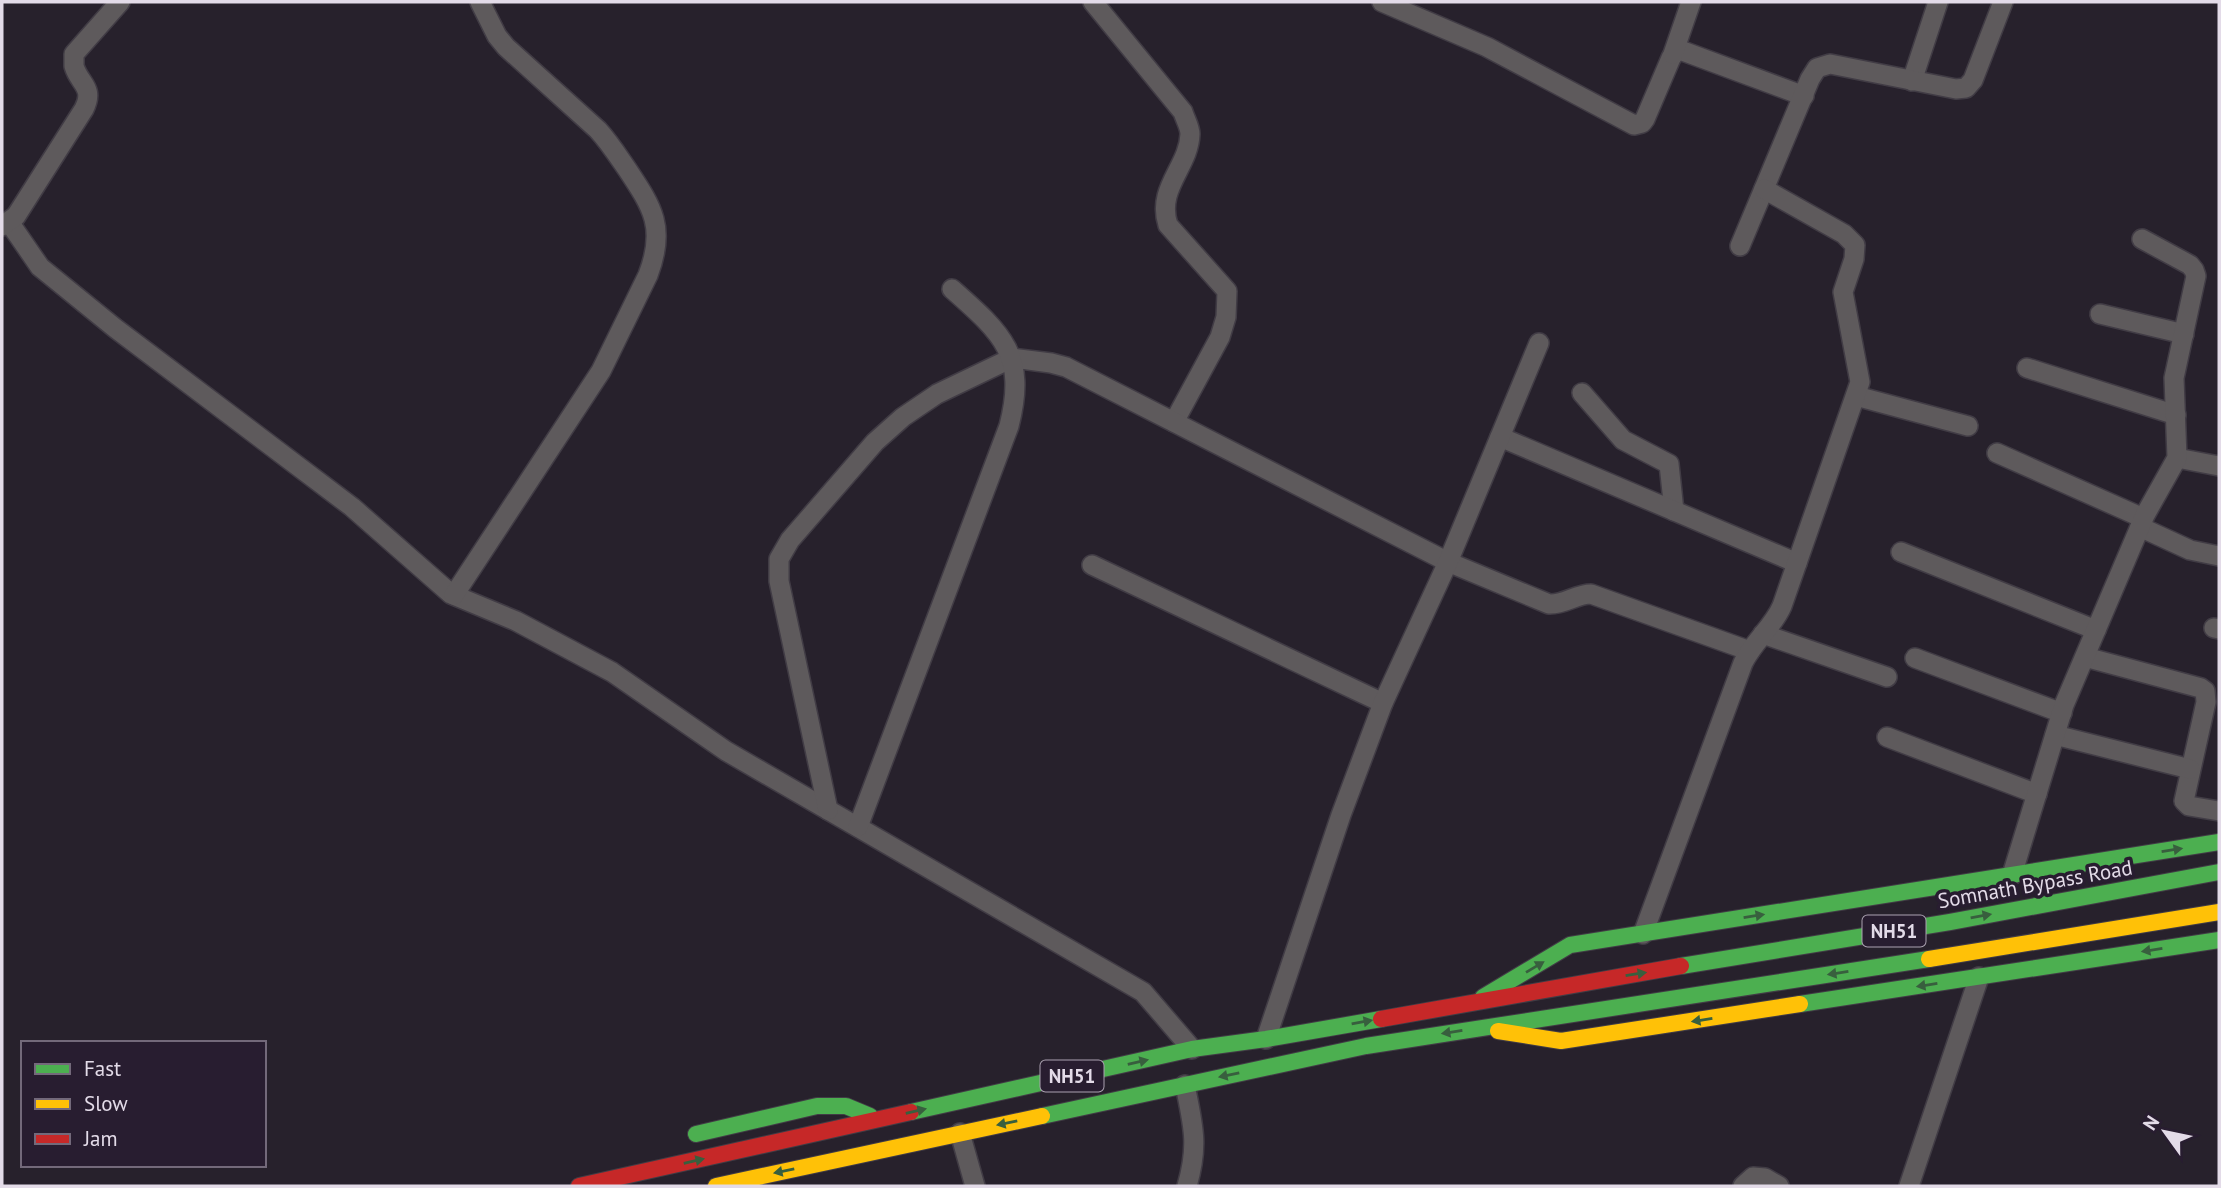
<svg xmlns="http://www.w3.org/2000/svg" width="2221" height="1188" viewBox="0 0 2221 1188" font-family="'PT Sans',sans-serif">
<rect width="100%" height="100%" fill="#27212c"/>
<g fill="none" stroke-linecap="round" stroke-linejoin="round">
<!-- street casing -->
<g stroke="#413c45" stroke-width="22">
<g id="street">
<path d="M 1093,2 L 1183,112 C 1185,119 1190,127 1190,134 C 1189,167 1156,188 1168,225 L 1227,291 L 1226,317 L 1220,337 L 1174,422"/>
<path d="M 1382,2 L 1487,47 L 1634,125 L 1642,123 L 1645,119 L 1671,58 L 1676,51 L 1680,50 L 1804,96"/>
<path d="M 1673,54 L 1691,2"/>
<path d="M 1912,81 L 1938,2"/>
<path d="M 9,222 L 40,267 L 115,328 L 352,507 L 451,594 L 516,621 L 612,672 L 726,751 L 1143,992 L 1192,1049"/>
<path d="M 2,226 L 16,216 L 84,109 C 95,87 79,84 74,66 C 74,65 74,55 74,54 L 120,2"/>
<path d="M 1740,246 L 1810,79 L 1817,68 L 1830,64 L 1956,89 L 1966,88 L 1973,80 L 2003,2"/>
<path d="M 2100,314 L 2184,334"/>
<path d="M 2027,368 L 2176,415"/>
<path d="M 1582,393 L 1623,440 L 1669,464 L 1674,511"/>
<path d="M 1856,396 L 1968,426"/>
<path d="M 1500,437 L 1797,563"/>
<path d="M 1997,453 L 2143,518"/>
<path d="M 2177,458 L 2219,466"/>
<path d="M 2140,527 L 2190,550 L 2219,556"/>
<path d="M 1901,552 L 2096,630"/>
<path d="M 1092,565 L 1383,703"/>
<path d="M 454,595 L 601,371 L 648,275 C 666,228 653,208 627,169 C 618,156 609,142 598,130 L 506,47 L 497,36 L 480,2"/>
<path d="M 2214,628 L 2219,629"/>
<path d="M 1763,634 L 1887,677"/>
<path d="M 2085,657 L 2201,688 L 2205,691 L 2206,702 L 2184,801 L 2189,806 L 2219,811"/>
<path d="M 1915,658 L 2062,713"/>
<path d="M 2055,735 L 2190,769"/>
<path d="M 1887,737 L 2037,794"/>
<path d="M 828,810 L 779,581 L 779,559 L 790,540 L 875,442 L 903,417 L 937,394 L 1012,358 L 1051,363 L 1066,367 L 1448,562 L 1549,604 C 1564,605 1576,594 1591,594 L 1750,651"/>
<path d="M 858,827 L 1009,426 C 1027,355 1003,334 952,289"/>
<path d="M 2012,875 L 2064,705 L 2145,515 L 2177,458 L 2174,378 L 2196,276 L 2194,270 L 2190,265 L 2142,239"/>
<path d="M 1643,934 L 1743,663 C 1753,642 1773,627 1782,606 L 1860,382 L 1843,292 L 1854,259 L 1855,245 L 1844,234 L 1764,189"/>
<path d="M 1266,1039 L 1341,815 L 1383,703 L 1448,562 L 1539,343"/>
<path d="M 1185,1085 C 1193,1125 1199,1145 1187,1186"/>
<path d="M 960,1133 L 975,1186"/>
<path d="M 1743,1186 L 1753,1177 L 1765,1178 L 1779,1186"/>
<path d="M 1909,1186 L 1979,977"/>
</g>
</g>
<!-- fast casing -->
<g stroke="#413c45" stroke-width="18">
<g id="fast">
<path d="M 1681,966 L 1950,922 L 2219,872"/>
<path d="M 1483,997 L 1570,945 L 2219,842"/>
<path d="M 1800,1004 L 2219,940"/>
<path d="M 911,1112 L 1192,1049 L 1266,1039 L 1381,1019"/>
<path d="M 1042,1116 L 1366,1046 L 1929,959"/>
<path d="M 696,1134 L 817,1106 L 846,1106 L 870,1116"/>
</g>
</g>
<!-- slow casing -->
<g stroke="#413c45" stroke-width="18">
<g id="slow">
<path d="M 1929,959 L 2219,912"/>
<path d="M 1498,1031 L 1561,1041 L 1800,1004"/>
<path d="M 716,1186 L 1042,1116"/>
</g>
</g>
<!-- jam casing -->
<g stroke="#413c45" stroke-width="18">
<g id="jam">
<path d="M 1381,1019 L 1681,966"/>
<path d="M 579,1186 L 911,1112"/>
</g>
</g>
<!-- street -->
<use href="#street" stroke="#5e5a5c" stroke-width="19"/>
<!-- fast -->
<use href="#fast" stroke="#4caf50" stroke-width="16"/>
<!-- slow -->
<use href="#slow" stroke="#ffc107" stroke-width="16"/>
<!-- jam -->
<use href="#jam" stroke="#c62828" stroke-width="16"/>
</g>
<!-- one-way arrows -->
<defs><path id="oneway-solid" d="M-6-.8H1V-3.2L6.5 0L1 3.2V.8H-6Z" transform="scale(1.75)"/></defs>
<g fill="#385f3e">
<use href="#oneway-solid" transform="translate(2172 850) rotate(-9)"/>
<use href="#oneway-solid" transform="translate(1754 916) rotate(-9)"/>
<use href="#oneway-solid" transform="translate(1981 916) rotate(-10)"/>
<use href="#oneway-solid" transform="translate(2152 950) rotate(171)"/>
<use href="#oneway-solid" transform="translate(1535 967) rotate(-31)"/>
<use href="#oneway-solid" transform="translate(1838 973) rotate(171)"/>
<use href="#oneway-solid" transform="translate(1636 974) rotate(-9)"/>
<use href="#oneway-solid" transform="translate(1927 985) rotate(171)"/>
<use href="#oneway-solid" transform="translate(1702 1020) rotate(171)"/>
<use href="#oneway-solid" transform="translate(1362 1022) rotate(-10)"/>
<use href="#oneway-solid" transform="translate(1452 1032) rotate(171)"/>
<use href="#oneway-solid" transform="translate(1138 1062) rotate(-13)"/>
<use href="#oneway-solid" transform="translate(1229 1075) rotate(168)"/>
<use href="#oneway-solid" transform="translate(916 1111) rotate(-13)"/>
<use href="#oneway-solid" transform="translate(1007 1123) rotate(168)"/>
<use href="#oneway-solid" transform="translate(694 1161) rotate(-13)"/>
<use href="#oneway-solid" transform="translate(784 1171) rotate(168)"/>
</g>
<g text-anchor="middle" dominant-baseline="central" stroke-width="7" stroke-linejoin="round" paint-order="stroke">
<!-- shield labels -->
<g fill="#281d30" stroke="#aba2b1" stroke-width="2">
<rect x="1862.5" y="915.5" width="63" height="31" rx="5"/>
<rect x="1040.5" y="1060.5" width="63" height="31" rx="5"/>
</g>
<g font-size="19" font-weight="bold" fill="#e3dbe8">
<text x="1894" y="931">NH51</text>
<text x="1072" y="1076">NH51</text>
</g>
<!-- street labels -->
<g font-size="21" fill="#e3dbe8" stroke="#281d30">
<text transform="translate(2035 884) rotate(-10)">Somnath Bypass Road</text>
</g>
</g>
<!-- border -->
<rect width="2221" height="1188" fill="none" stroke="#e3dbe8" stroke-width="7"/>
<!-- legend -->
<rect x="21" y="1041" width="245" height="126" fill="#281d30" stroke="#73697a" stroke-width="2"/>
<rect x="35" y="1064" width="35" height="10" fill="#4caf50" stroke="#73697a" stroke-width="2"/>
<text x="84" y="1076" font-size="21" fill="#e3dbe8">Fast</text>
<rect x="35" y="1099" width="35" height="10" fill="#ffc107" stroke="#73697a" stroke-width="2"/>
<text x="84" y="1111" font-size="21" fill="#e3dbe8">Slow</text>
<rect x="35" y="1134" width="35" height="10" fill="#c62828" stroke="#73697a" stroke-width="2"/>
<text x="84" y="1146" font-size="21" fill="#e3dbe8">Jam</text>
<!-- north arrow -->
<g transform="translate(2165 1132) rotate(303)" stroke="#281d30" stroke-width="5" paint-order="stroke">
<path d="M0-5L12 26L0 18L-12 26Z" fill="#e3dbe8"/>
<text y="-10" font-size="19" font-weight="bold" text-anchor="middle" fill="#e3dbe8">N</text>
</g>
</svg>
